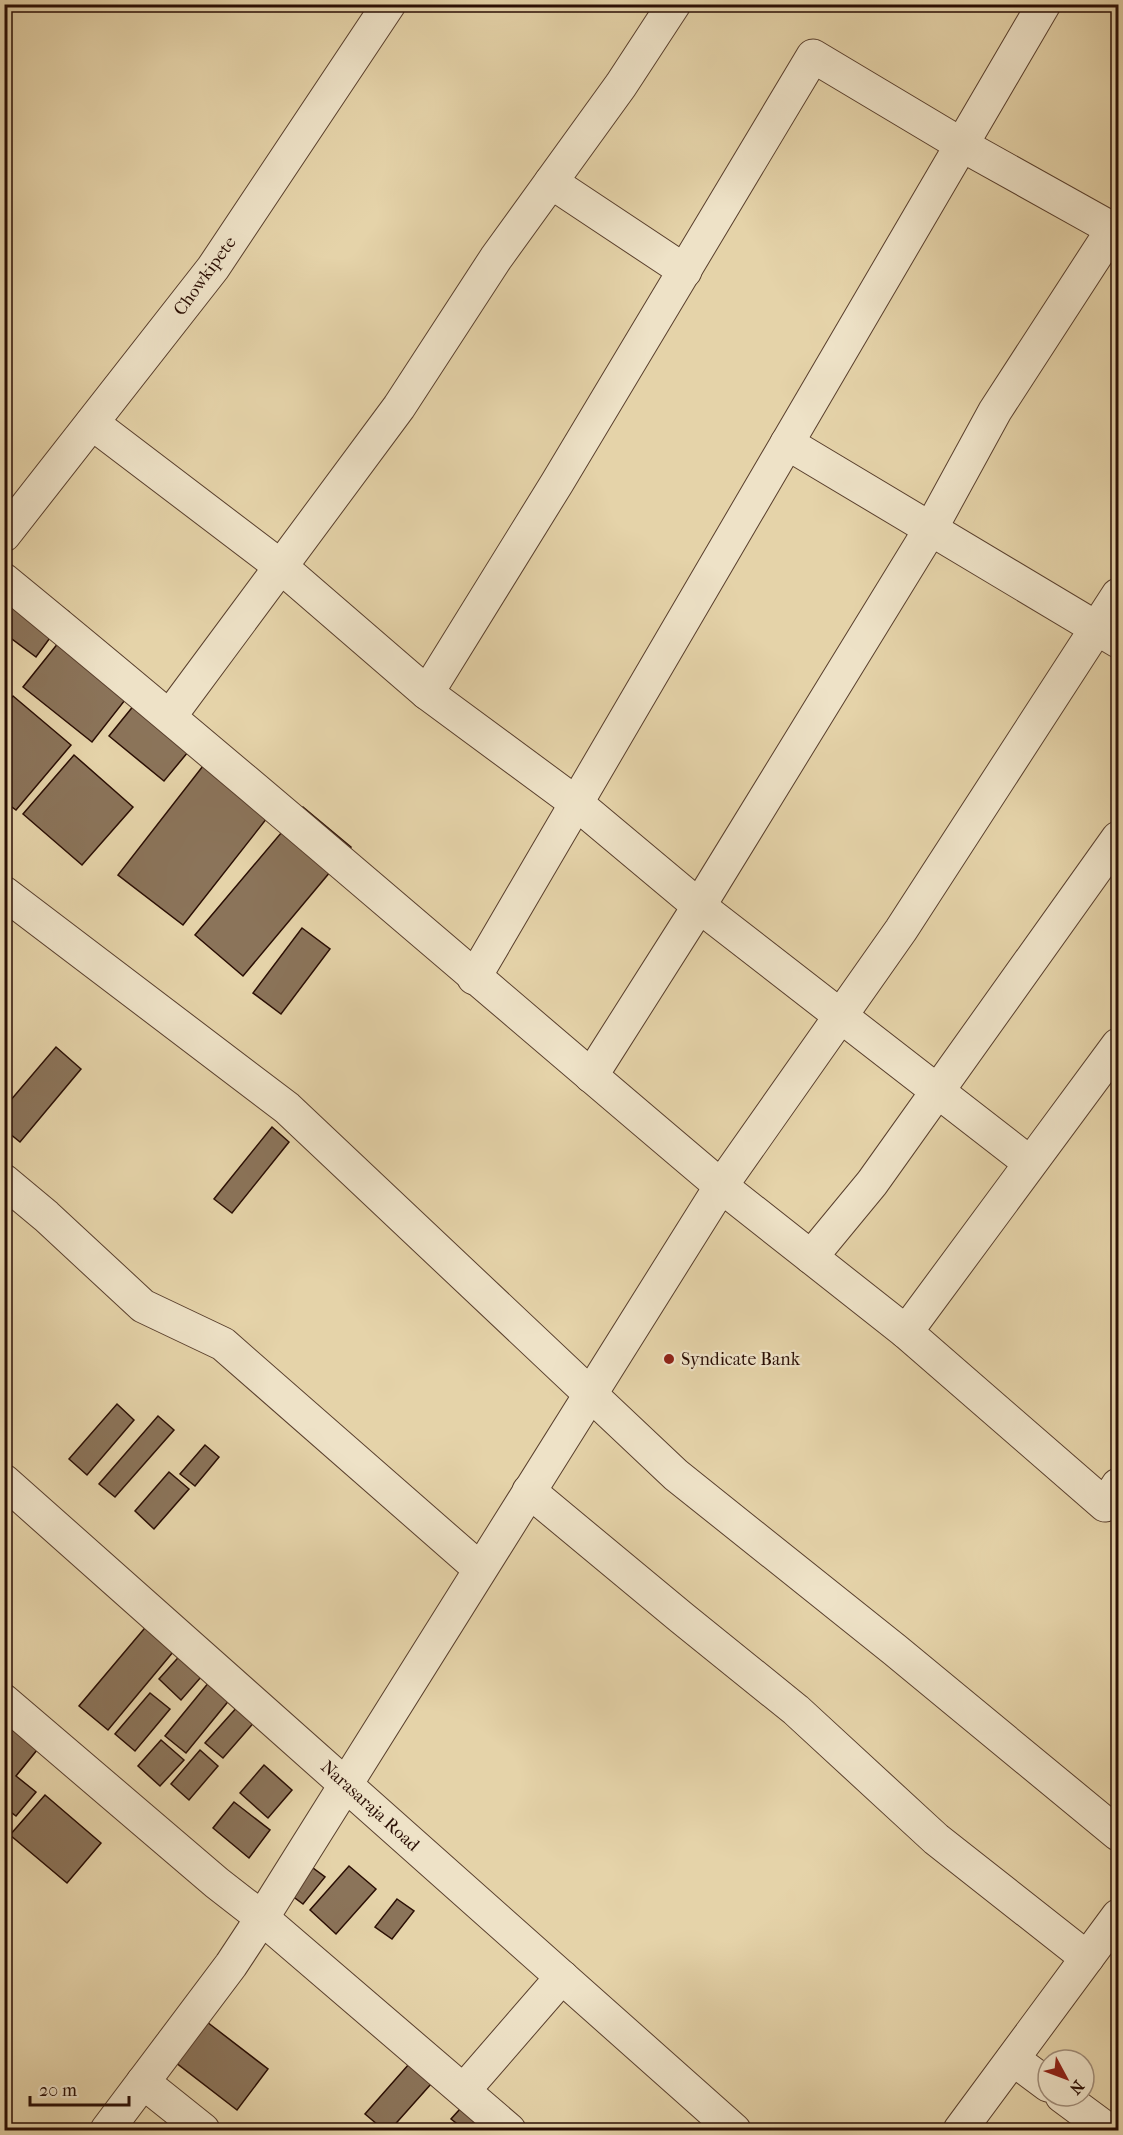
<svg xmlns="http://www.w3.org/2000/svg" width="1123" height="2135" viewBox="0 0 1123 2135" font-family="'IM FELL French Canon',serif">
<rect width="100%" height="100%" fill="#e5d3a9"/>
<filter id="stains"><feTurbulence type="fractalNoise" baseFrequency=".00333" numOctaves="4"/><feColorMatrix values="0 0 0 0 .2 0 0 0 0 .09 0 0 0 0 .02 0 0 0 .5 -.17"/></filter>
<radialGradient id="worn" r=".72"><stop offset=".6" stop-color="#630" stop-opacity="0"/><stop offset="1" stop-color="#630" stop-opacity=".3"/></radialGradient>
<!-- building -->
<g fill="#8b745a" stroke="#2a0e04" stroke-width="1.5">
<path d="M 4,565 L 69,612 L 36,657 L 4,633 Z"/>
<path d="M 71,627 L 140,681 L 92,742 L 23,687 Z"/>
<path d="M 152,683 L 207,729 L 164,781 L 109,736 Z"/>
<path d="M 13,696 L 71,745 L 16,810 L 4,801 L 4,706 Z"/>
<path d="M 217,748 L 282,799 L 183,925 L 118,875 Z"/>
<path d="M 74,755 L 133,807 L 82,865 L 23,814 Z"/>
<path d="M 303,807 L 351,847 L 243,976 L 195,935 Z"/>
<path d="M 302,928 L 330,949 L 281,1014 L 253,993 Z"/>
<path d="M 56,1047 L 81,1069 L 20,1142 L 4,1129 L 4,1108 Z"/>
<path d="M 272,1127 L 289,1142 L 232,1213 L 214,1199 Z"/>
<path d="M 117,1404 L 134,1420 L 87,1475 L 69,1459 Z"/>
<path d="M 158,1416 L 174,1430 L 115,1497 L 99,1484 Z"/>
<path d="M 205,1445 L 219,1457 L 195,1486 L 180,1474 Z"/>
<path d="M 169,1472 L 189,1489 L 154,1529 L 135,1511 Z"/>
<path d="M 160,1610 L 188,1634 L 108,1730 L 79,1706 Z"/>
<path d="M 193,1641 L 215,1661 L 181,1700 L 159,1679 Z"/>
<path d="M 214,1676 L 235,1693 L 186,1753 L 165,1736 Z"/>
<path d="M 150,1693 L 170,1709 L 135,1751 L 115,1734 Z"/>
<path d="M 247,1696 L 264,1711 L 223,1758 L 205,1743 Z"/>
<path d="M 22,1711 L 50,1734 L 16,1776 L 36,1792 L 16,1816 L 4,1807 L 4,1733 Z"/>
<path d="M 161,1740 L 184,1760 L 160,1786 L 138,1766 Z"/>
<path d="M 200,1750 L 218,1766 L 189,1800 L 171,1784 Z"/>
<path d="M 264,1765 L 292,1790 L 268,1818 L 240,1793 Z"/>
<path d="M 45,1795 L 101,1843 L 67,1883 L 10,1835 Z"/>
<path d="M 234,1802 L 270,1830 L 249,1858 L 213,1828 Z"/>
<path d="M 305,1862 L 325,1877 L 303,1904 L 283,1889 Z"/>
<path d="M 349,1866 L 376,1889 L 336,1934 L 310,1910 Z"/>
<path d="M 397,1899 L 414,1911 L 392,1939 L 375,1927 Z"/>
<path d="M 207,2022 L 268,2069 L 237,2110 L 175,2062 Z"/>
<path d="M 409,2064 L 431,2084 L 390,2130 L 384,2130 L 365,2114 Z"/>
<path d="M 469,2099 L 485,2112 L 470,2130 L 465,2130 L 451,2119 Z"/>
</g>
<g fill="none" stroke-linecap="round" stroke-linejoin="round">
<!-- minor casing -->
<g stroke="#593f2d" stroke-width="35">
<g id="minor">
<path d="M 551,182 L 685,271"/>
<path d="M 92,423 L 280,566 L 427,693"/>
<path d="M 787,443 L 1118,641"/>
<path d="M 4,535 L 213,268 L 389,4"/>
<path d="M 4,580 C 246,778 482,984 721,1186 L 901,930 L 1118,595"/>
<path d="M 170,716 L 399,407 L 496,258 L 621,85 L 674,4"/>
<path d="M 4,893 L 287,1108 L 676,1475 L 895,1650 L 1118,1834"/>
<path d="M 474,978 L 1044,4"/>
<path d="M 591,1076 L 699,906 L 930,530 L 995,411 L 1113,229"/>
<path d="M 1030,1163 L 699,906 L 576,803 L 427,693 L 557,483 L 813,56 L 962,145 L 1118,232"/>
<path d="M 4,1181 L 46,1216 L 143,1306 L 223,1344 L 480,1569"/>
<path d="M 811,1257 L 872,1183 L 1118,838"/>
<path d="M 906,1332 L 1118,1045"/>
<path d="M 4,1481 L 734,2130"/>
<path d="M 529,1491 L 682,1618 L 796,1710 L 936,1839 L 1087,1958"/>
<path d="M 4,1701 L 217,1883 L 262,1918 L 509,2130"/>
<path d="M 1013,2059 L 1048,2085"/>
<path d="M 143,2082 L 203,2130"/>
<path d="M 464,2090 L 562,1977"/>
<path d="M 1062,2096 L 1108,2130"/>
<path d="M 107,2130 L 231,1965 L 262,1918 L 721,1186 L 906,1332 L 1105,1505 L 1118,1485"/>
<path d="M 960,2130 L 1118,1916"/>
</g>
</g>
<!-- minor -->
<use href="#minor" stroke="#eee2c7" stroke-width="33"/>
</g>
<!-- markers -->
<circle fill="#8f2418" stroke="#eee2c7" stroke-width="2" cx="669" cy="1359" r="6"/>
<g text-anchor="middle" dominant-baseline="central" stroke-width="4.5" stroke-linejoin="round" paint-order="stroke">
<!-- street labels -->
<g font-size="18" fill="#2a0e04" stroke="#eee2c7">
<text transform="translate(205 276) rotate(-54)">Chowkipete</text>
<text transform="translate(370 1806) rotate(42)">Narasaraja Road</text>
</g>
<!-- poi labels -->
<g font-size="18" fill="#2a0e04" stroke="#eee2c7" text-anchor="start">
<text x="681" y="1359">Syndicate Bank</text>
</g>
</g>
<!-- margin -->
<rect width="1123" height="2135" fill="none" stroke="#e5d3a9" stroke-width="24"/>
<rect x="6" y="6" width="1111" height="2123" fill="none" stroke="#2a0e04" stroke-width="3"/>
<rect x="12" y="12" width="1099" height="2111" fill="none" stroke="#2a0e04" stroke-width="1.5"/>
<!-- north arrow -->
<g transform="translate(1066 2078) rotate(131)"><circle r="28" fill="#eee2c7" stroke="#a08d79" stroke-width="1.5"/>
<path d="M0-4.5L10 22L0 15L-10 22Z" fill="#8f2418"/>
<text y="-9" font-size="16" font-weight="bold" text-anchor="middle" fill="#2a0e04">N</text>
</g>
<!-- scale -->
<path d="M30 2096v9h99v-9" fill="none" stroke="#2a0e04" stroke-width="3"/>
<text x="39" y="2096" font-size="18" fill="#2a0e04" stroke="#eee2c7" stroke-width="4.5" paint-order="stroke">20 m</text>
<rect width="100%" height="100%" filter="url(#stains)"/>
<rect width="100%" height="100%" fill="url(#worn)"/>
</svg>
